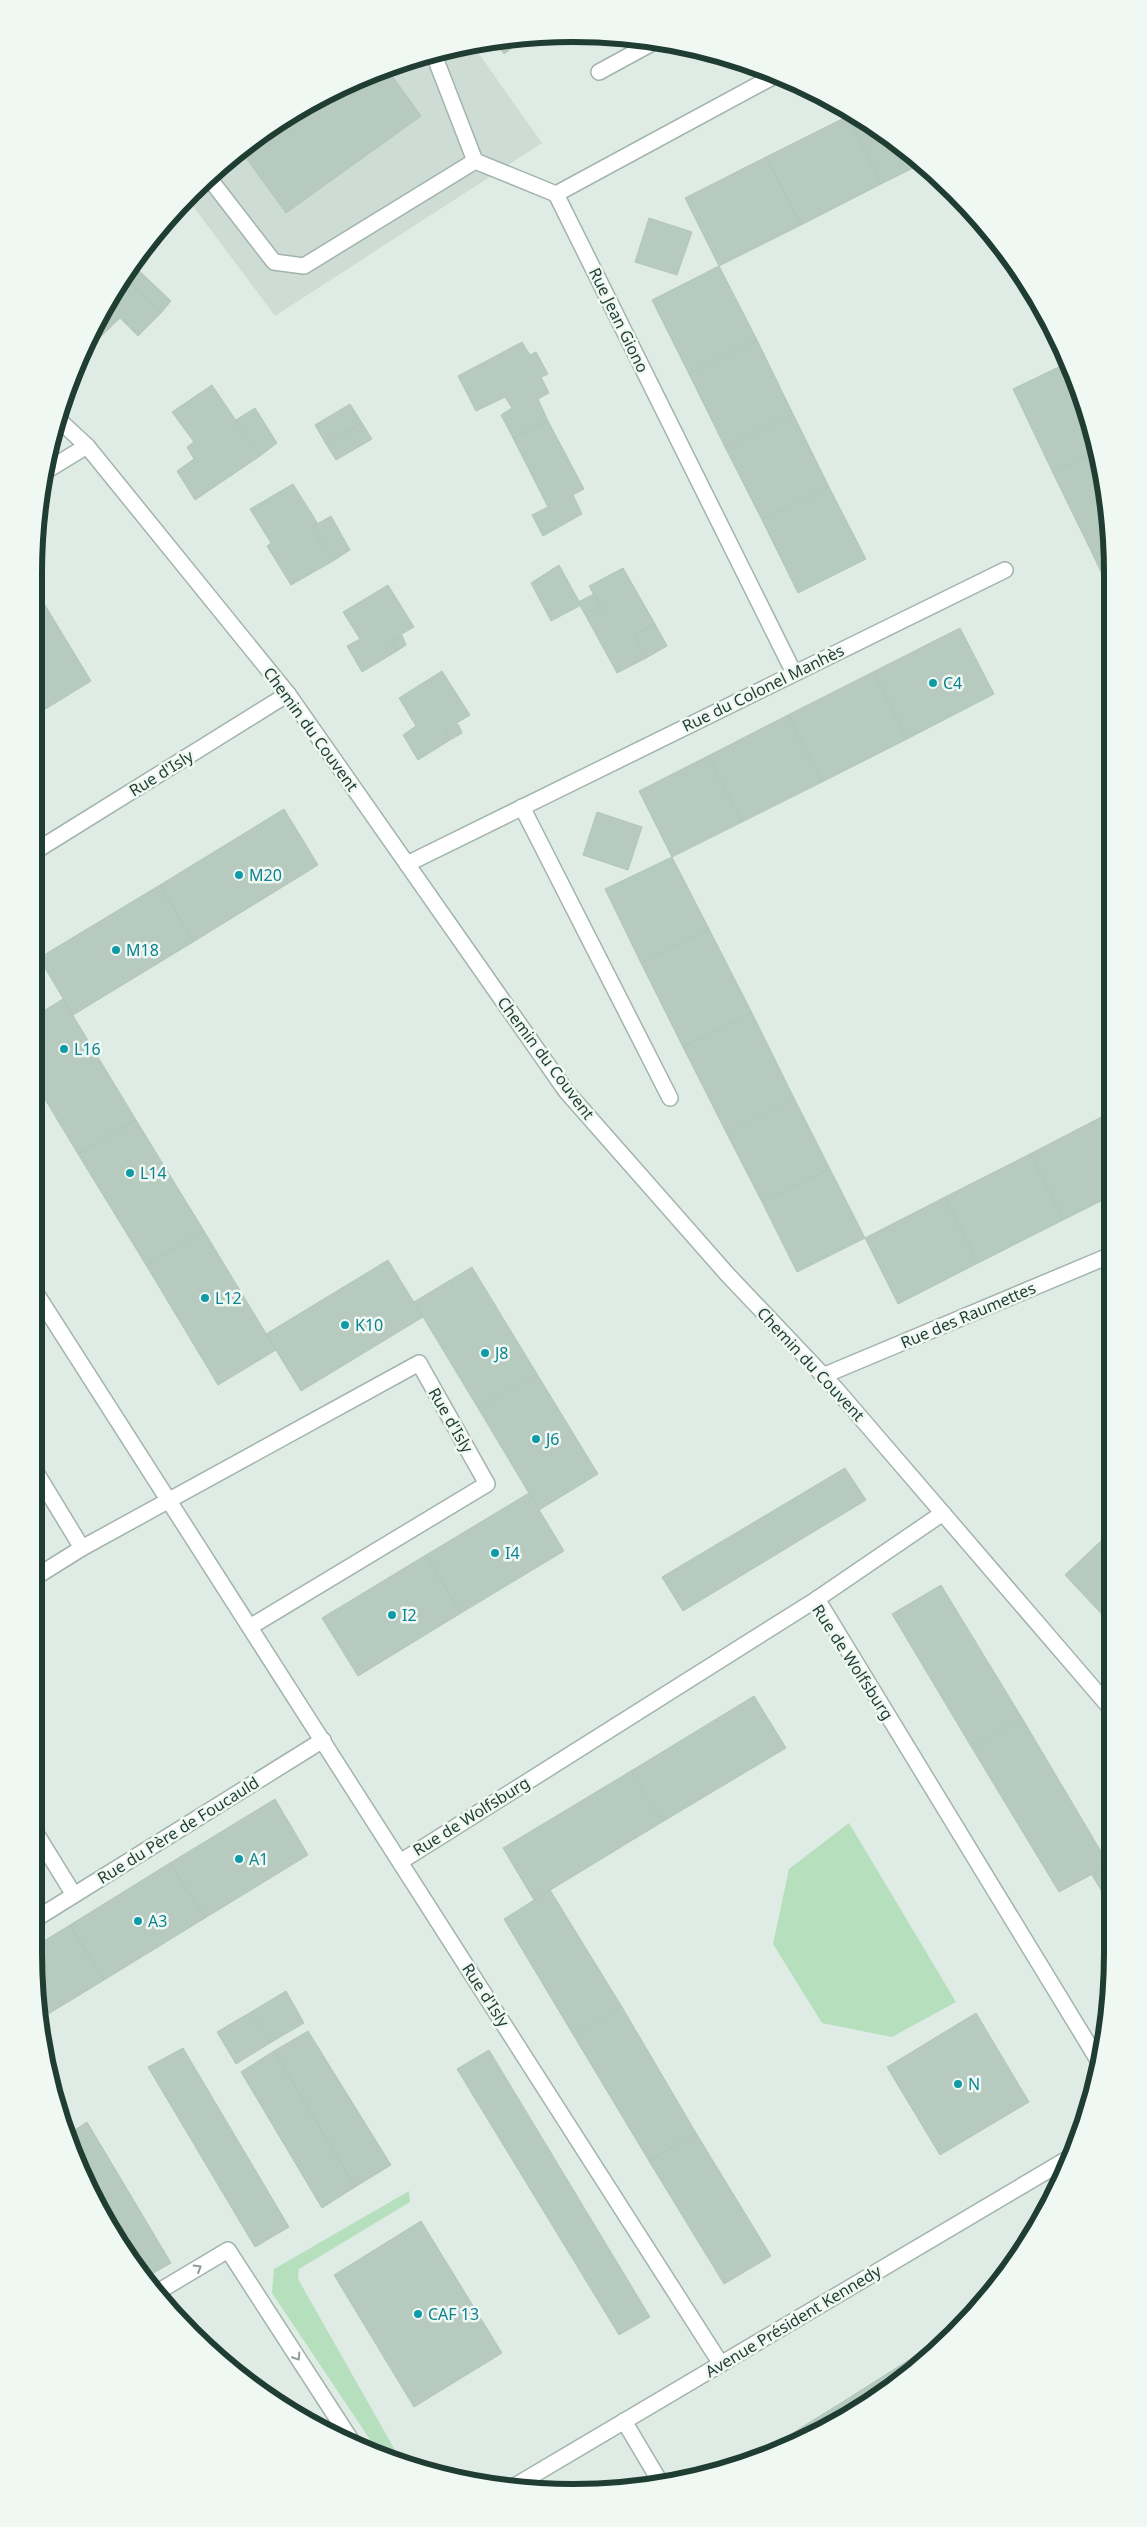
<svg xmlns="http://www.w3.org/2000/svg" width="1147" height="2527" viewBox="0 0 1147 2527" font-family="'Noto Sans',sans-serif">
<rect width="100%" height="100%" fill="#dfece5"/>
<!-- built -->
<path fill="#cddcd4" d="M 468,44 L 472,44 L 542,143 L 275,316 L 187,198 L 273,125 L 367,75 Z"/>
<!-- green -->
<g fill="#b6dfbd">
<path d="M 849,1823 L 956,2002 L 892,2037 L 822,2023 L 773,1944 L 789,1869 Z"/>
<path d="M 409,2191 L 410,2202 L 299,2269 L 298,2279 L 404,2466 L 381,2456 L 272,2293 L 274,2269 Z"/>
</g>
<!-- building -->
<g fill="#b7cac0" stroke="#b1c6bb">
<path d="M 524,39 L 504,54 L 495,41 Z"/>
<path d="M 387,69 L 421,116 L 286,213 L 241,151 L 273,125 L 367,75 Z"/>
<path d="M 849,115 L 902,145 L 921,164 L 881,184 L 848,116 Z"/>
<path d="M 848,116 L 881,184 L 801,225 L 766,157 Z"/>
<path d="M 766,157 L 801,225 L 719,266 L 685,198 Z"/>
<path d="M 649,218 L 692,232 L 677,275 L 635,262 Z"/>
<path d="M 132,264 L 171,301 L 161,313 L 123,276 Z"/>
<path d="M 719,266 L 757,340 L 689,374 L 652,300 Z"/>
<path d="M 123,276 L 161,313 L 138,336 L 120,318 L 86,351 L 84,350 Z"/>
<path d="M 757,340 L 793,414 L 725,447 L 689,374 Z"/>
<path d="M 522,342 L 530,355 L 536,352 L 548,374 L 541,377 L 549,393 L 538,399 L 548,421 L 513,438 L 501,415 L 512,408 L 505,397 L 476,411 L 458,376 Z"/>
<path d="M 1069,362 L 1095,452 L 1053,473 L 1013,389 Z"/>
<path d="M 212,385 L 260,456 L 195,500 L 177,471 L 194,459 L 187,447 L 194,442 L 172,412 Z"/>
<path d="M 350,404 L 362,423 L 326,444 L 315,425 Z"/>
<path d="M 255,408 L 277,443 L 260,456 L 236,420 Z"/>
<path d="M 793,414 L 829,487 L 762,520 L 725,447 Z"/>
<path d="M 548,421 L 584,489 L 573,495 L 582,514 L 543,536 L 532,515 L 548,507 L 513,438 Z"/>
<path d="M 362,423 L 372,439 L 336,460 L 326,444 Z"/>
<path d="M 1095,452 L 1109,503 L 1109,550 L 1094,557 L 1053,473 Z"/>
<path d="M 293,484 L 318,524 L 312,527 L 333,561 L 291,585 L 267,546 L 271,543 L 250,509 Z"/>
<path d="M 829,487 L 866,559 L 798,593 L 762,520 Z"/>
<path d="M 331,516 L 350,550 L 333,561 L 312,527 Z"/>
<path d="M 1109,550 L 1109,589 L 1094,557 Z"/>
<path d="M 559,565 L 581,605 L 551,621 L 531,583 Z"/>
<path d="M 623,568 L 655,624 L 634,635 L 646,658 L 617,673 L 587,618 L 602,609 L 589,586 Z"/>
<path d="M 388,585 L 414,627 L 391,640 L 397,651 L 362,672 L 347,646 L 360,639 L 343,612 Z"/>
<path d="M 34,587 L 91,681 L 34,716 Z"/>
<path d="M 594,594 L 602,609 L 587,618 L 578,602 Z"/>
<path d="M 655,624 L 667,646 L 646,658 L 634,635 Z"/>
<path d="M 960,628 L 994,694 L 907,739 L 873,672 Z"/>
<path d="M 402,635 L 406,645 L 397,651 L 391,640 Z"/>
<path d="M 442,671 L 470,715 L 445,730 L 450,740 L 418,760 L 403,735 L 416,726 L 399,698 Z"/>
<path d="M 873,672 L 907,739 L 822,782 L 788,715 Z"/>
<path d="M 788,715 L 822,782 L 742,822 L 708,756 Z"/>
<path d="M 458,724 L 462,733 L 450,740 L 445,730 Z"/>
<path d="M 708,756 L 742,822 L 672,857 L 639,791 Z"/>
<path d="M 284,809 L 318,865 L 193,942 L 160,885 Z"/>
<path d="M 597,812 L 642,827 L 628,870 L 583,855 Z"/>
<path d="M 672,857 L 709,929 L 641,963 L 605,889 Z"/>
<path d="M 160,885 L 193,942 L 73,1015 L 39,958 Z"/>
<path d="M 709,929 L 752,1013 L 683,1047 L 641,963 Z"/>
<path d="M 1110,939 L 1110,958 L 1104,942 Z"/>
<path d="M 63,999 L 136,1120 L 78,1154 L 34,1081 L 34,1017 Z"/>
<path d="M 752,1013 L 794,1098 L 726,1132 L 683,1047 Z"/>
<path d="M 794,1098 L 830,1169 L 762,1202 L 726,1132 Z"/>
<path d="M 1111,1112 L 1111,1196 L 1063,1220 L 1030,1154 Z"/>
<path d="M 136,1120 L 204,1231 L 146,1265 L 78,1154 Z"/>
<path d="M 1030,1154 L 1063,1220 L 978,1263 L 945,1197 Z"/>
<path d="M 830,1169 L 865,1238 L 797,1272 L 762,1202 Z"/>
<path d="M 945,1197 L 978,1263 L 898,1304 L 865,1238 Z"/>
<path d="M 204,1231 L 276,1350 L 218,1385 L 146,1265 Z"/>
<path d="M 388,1260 L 423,1317 L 301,1391 L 266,1334 Z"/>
<path d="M 472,1267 L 537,1374 L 478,1408 L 414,1302 Z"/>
<path d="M 537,1374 L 598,1474 L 539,1510 L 478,1408 Z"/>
<path d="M 845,1468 L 866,1500 L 683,1611 L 662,1577 Z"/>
<path d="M 529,1493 L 564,1551 L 461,1613 L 426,1555 Z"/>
<path d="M 1104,1538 L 1112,1546 L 1112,1625 L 1065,1575 Z"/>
<path d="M 426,1555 L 461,1613 L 358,1676 L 322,1618 Z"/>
<path d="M 941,1585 L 1022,1718 L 972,1748 L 892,1614 Z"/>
<path d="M 754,1696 L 786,1748 L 662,1822 L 631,1771 Z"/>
<path d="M 1022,1718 L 1109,1865 L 1059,1892 L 972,1748 Z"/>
<path d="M 631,1771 L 662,1822 L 534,1900 L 503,1848 Z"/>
<path d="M 275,1799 L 308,1855 L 205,1918 L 170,1863 Z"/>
<path d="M 1113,1862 L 1113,1910 L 1092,1875 Z"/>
<path d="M 170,1863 L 205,1918 L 104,1980 L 70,1925 Z"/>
<path d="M 550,1890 L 622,2007 L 574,2036 L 504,1919 Z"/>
<path d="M 70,1925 L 104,1980 L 40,2019 L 34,1947 Z"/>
<path d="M 286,1991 L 304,2023 L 270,2043 L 251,2012 Z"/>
<path d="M 622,2007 L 696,2133 L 649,2161 L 574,2036 Z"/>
<path d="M 251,2012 L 270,2043 L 236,2064 L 217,2032 Z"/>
<path d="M 976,2013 L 1029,2102 L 940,2155 L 887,2067 Z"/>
<path d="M 308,2031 L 391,2165 L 355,2187 L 274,2051 Z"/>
<path d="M 183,2048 L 289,2227 L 255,2247 L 148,2067 Z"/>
<path d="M 489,2050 L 650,2317 L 619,2335 L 457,2069 Z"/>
<path d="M 274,2051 L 355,2187 L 322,2208 L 241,2072 Z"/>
<path d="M 87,2122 L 171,2263 L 145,2278 L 106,2223 L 66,2136 Z"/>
<path d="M 696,2133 L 771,2256 L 724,2284 L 649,2161 Z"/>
<path d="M 421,2221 L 502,2353 L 414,2407 L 334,2275 Z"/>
<path d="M 959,2328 L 902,2382 L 861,2409 L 852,2396 Z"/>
<path d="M 852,2396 L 861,2409 L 843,2421 L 738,2467 Z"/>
</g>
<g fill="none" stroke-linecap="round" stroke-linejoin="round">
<!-- minor casing -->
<g stroke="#a2b4ac" stroke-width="18">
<g id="minor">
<path d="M 434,55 L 475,161 L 556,194"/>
<path d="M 599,72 L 654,42"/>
<path d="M 209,178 L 274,262 L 304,266 L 475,161"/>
<path d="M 556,194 L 794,673"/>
<path d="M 556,194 L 778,74"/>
<path d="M 59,420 L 87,446 L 288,694 L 566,1091 L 727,1274 L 836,1389 L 1112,1710"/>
<path d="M 44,472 L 87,446"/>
<path d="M 522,807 L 670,1098"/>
<path d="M 34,852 L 288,694"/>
<path d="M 407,864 L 1005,570"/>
<path d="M 34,1290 L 721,2364"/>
<path d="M 825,1375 L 1111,1255"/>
<path d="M 34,1469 L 82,1548"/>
<path d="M 34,1578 L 82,1548 L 419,1363 L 487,1484 L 250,1627"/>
<path d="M 817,1599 L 1101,2065"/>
<path d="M 34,1830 L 74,1895"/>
<path d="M 400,1862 L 817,1599 L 943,1513"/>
<path d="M 34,1920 L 323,1740"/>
<path d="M 156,2293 L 228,2250 L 353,2443"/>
<path d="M 624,2421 L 662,2485"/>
<path d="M 513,2487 L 1074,2155"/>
</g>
</g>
<!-- minor -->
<use href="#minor" stroke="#fff" stroke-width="15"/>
</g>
<!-- one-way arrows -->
<defs><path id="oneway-chevron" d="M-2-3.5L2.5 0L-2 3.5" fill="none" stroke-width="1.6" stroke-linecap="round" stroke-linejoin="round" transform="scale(1.25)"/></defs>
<g stroke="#8f9e98">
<use href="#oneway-chevron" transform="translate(198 2268) rotate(-31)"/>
<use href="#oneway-chevron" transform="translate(297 2357) rotate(57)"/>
</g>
<!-- markers -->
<g fill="#0f9aa8" stroke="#f0f8f3" stroke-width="2">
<circle cx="933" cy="683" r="5"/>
<circle cx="239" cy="875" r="5"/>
<circle cx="116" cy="950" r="5"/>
<circle cx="64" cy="1049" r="5"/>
<circle cx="130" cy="1173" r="5"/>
<circle cx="205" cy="1298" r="5"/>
<circle cx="345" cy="1325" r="5"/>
<circle cx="485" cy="1353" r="5"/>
<circle cx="536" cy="1439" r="5"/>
<circle cx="495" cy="1553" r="5"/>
<circle cx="392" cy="1615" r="5"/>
<circle cx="239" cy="1859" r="5"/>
<circle cx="138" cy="1921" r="5"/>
<circle cx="958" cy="2084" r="5"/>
<circle cx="418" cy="2314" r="5"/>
</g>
<g text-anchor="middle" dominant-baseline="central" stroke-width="5" stroke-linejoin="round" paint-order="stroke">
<!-- street labels -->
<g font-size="16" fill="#1f3d32" stroke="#f0f8f3">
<text transform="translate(619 320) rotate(64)">Rue Jean Giono</text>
<text transform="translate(763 688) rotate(-26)">Rue du Colonel Manhès</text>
<text transform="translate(311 729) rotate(54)">Chemin du Couvent</text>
<text transform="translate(161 773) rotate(-32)">Rue d'Isly</text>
<text transform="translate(546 1058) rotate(53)">Chemin du Couvent</text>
<text transform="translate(968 1315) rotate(-23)">Rue des Raumettes</text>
<text transform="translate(811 1364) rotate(47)">Chemin du Couvent</text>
<text transform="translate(451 1420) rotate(60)">Rue d'Isly</text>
<text transform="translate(853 1662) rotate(57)">Rue de Wolfsburg</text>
<text transform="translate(471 1816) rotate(-32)">Rue de Wolfsburg</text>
<text transform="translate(178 1830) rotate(-32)">Rue du Père de Foucauld</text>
<text transform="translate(486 1995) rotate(57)">Rue d'Isly</text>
<text transform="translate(793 2321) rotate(-31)">Avenue Président Kennedy</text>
</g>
<!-- culture labels -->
<g font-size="16" fill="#0d838f" stroke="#f0f8f3" text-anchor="start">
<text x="943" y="683">C4</text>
<text x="249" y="875">M20</text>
<text x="126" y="950">M18</text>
<text x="74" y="1049">L16</text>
<text x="140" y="1173">L14</text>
<text x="215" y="1298">L12</text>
<text x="355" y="1325">K10</text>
<text x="495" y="1353">J8</text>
<text x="546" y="1439">J6</text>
<text x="505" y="1553">I4</text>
<text x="402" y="1615">I2</text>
<text x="249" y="1859">A1</text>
<text x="148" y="1921">A3</text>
<text x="968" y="2084">N</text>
<text x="428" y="2314">CAF 13</text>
</g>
</g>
<!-- crop -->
<path d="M0 0H1147V2527H0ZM573 42H573A531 531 0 0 1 1104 573V1953A531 531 0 0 1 573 2484H573A531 531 0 0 1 42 1953V573A531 531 0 0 1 573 42Z" fill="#f0f8f3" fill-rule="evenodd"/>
<path fill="none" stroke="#1f3d32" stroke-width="6" d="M573 42H573A531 531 0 0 1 1104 573V1953A531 531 0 0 1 573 2484H573A531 531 0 0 1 42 1953V573A531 531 0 0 1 573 42Z"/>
</svg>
